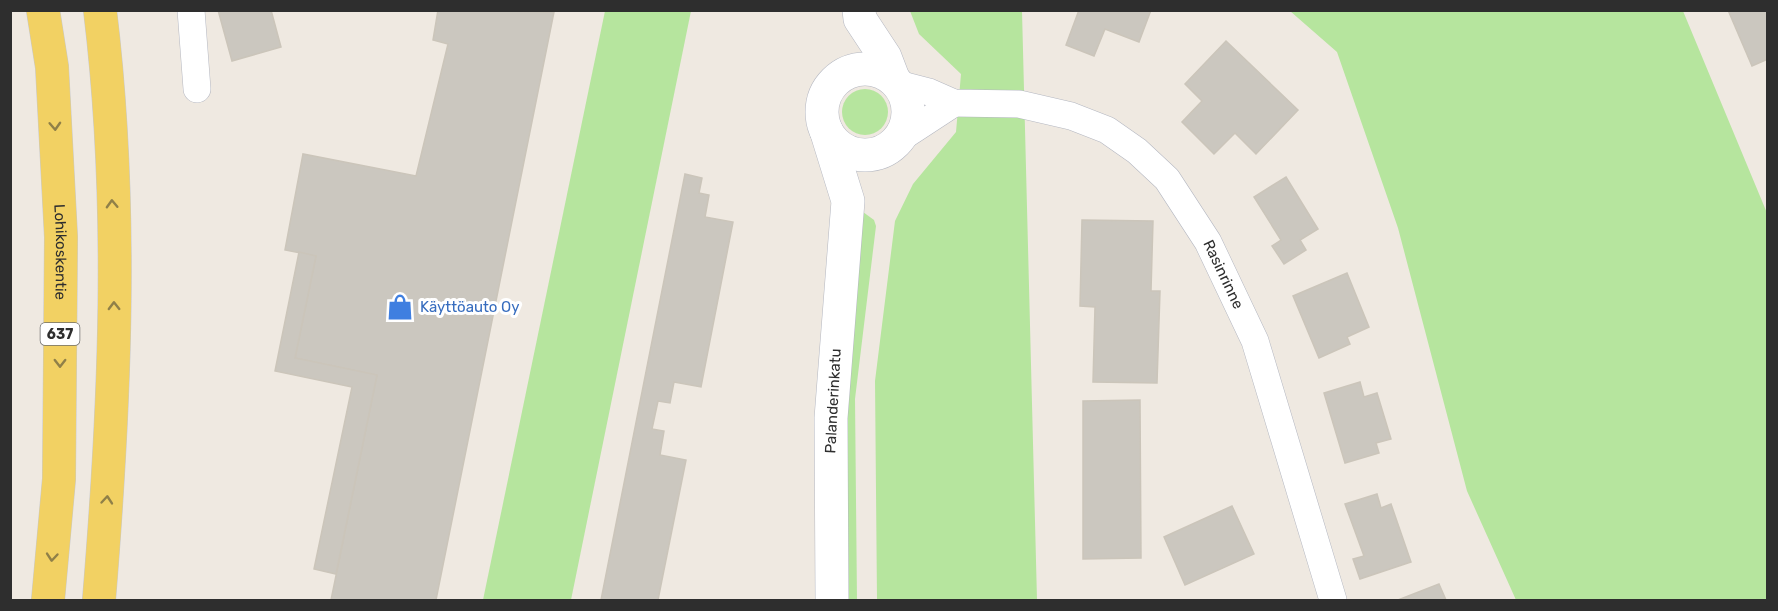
<svg xmlns="http://www.w3.org/2000/svg" width="1778" height="611" viewBox="0 0 1778 611" font-family="Rubik,sans-serif">
<rect width="100%" height="100%" fill="#efe9e1"/>
<!-- green -->
<g fill="#b6e59e">
<path d="M 605,11 L 691,11 L 571,600 L 483,600 Z"/>
<path d="M 910,11 L 1022,11 L 1037,600 L 877,600 L 875,381 L 895,221 L 913,184 L 956,132 L 961,74 L 919,34 Z"/>
<path d="M 1290,11 L 1683,11 L 1767,213 L 1767,600 L 1516,600 L 1467,491 L 1398,228 L 1337,52 Z"/>
<circle cx="865" cy="112" r="23"/>
<path d="M 863,212 L 874,220 L 876,226 L 855,399 L 857,600 L 843,600 L 841,394 Z"/>
</g>
<!-- building -->
<g fill="#cbc7bf" stroke="#cbc5ba" stroke-width="1.5">
<path d="M 218,10 L 271,10 L 281,47 L 232,61 Z"/>
<path d="M 438,10 L 554,12 L 436,600 L 331,600 L 377,375 L 295,358 L 316,256 L 285,250 L 303,154 L 416,176 L 448,44 L 433,40 Z"/>
<path d="M 1079,10 L 1151,10 L 1139,42 L 1105,29 L 1094,56 L 1066,45 Z"/>
<path d="M 1728,10 L 1768,10 L 1768,59 L 1752,66 Z"/>
<path d="M 1226,41 L 1298,110 L 1256,154 L 1235,133 L 1214,154 L 1182,122 L 1202,101 L 1185,84 Z"/>
<path d="M 685,174 L 702,178 L 699,193 L 709,195 L 705,217 L 733,222 L 701,387 L 674,382 L 670,403 L 658,401 L 652,429 L 664,431 L 660,455 L 686,460 L 658,600 L 601,600 Z"/>
<path d="M 1286,177 L 1318,229 L 1300,240 L 1306,250 L 1284,264 L 1272,246 L 1281,240 L 1254,197 Z"/>
<path d="M 1082,220 L 1153,221 L 1151,291 L 1160,291 L 1157,383 L 1093,382 L 1095,307 L 1080,306 Z"/>
<path d="M 299,252 L 316,256 L 295,358 L 377,375 L 336,574 L 314,569 L 352,387 L 275,371 Z"/>
<path d="M 1347,273 L 1369,327 L 1347,337 L 1350,344 L 1319,358 L 1293,296 Z"/>
<path d="M 1360,382 L 1364,397 L 1377,393 L 1391,439 L 1376,443 L 1379,453 L 1345,463 L 1324,393 Z"/>
<path d="M 1140,400 L 1141,558 L 1083,559 L 1083,401 Z"/>
<path d="M 1377,494 L 1381,508 L 1391,504 L 1411,562 L 1360,579 L 1353,559 L 1364,556 L 1345,504 Z"/>
<path d="M 1232,506 L 1254,554 L 1185,585 L 1164,537 Z"/>
<path d="M 1439,584 L 1446,600 L 1398,600 Z"/>
</g>
<g fill="none" stroke-linecap="round" stroke-linejoin="round">
<!-- minor casing -->
<g stroke="#b4b7c1" stroke-width="28">
<g id="minor">
<path d="M 191,10 L 197,89"/>
<path id="s1" d="M 898,84 L 929,92 L 954,103 L 1019,104 L 1071,116 L 1107,130 L 1137,151 L 1167,179 L 1208,242 L 1255,341 L 1333,600"/>
<path d="M 899,139 L 954,103"/>
</g>
</g>
<!-- tertiary casing -->
<g stroke="#b4b7c1" stroke-width="34">
<g id="tertiary">
<path d="M 859,10 L 860,19 L 885,57 L 893,78"/>
<circle cx="865" cy="112" r="43"/>
<path d="M 826,130 L 848,201 L 831,418 L 832,600"/>
</g>
</g>
<!-- primary casing -->
<g stroke="#c9c9c9" stroke-width="34">
<g id="primary">
<path id="s2" d="M 43,10 L 52,67 L 61,237 L 59,479 L 48,600"/>
<path d="M 99,600 C 115,405 124,206 100,10"/>
</g>
</g>
<!-- minor -->
<use href="#minor" stroke="#fff" stroke-width="27"/>
<!-- tertiary -->
<use href="#tertiary" stroke="#fff" stroke-width="33"/>
<!-- primary -->
<use href="#primary" stroke="#f2d163" stroke-width="33"/>
</g>
<!-- one-way arrows -->
<defs><path id="oneway-chevron" d="M-2-3.5L2.5 0L-2 3.5" fill="none" stroke-width="1.6" stroke-linecap="round" stroke-linejoin="round" transform="scale(1.5)"/></defs>
<g stroke="#908048">
<use href="#oneway-chevron" transform="translate(55 126) rotate(87)"/>
<use href="#oneway-chevron" transform="translate(112 204) rotate(-92)"/>
<use href="#oneway-chevron" transform="translate(114 306) rotate(-91)"/>
<use href="#oneway-chevron" transform="translate(60 363) rotate(90)"/>
<use href="#oneway-chevron" transform="translate(107 500) rotate(-85)"/>
<use href="#oneway-chevron" transform="translate(52 557) rotate(95)"/>
</g>
<!-- icons -->
<defs>
<g id="shop-bare" transform="scale(2.07)"><path d="M-5-2.5h2.3a2.7 3.5 0 0 1 5.4 0H5L5.5 6h-11ZM-1.5-2.5h3a1.5 2.3 0 0 0-3 0Z" fill="#3f7fe0" stroke="#fff" stroke-width="2.5" paint-order="stroke"/></g>
</defs>
<g fill-rule="evenodd">
<use href="#shop-bare" x="400" y="307"/>
</g>
<g text-anchor="middle" dominant-baseline="central" stroke-width="6" stroke-linejoin="round" paint-order="stroke">
<!-- shield labels -->
<rect fill="#fff" stroke="#6d6d6d" stroke-width="1.5" x="40.5" y="323" width="39" height="22" rx="4.5"/>
<g font-size="14" font-weight="bold" fill="#2e2e2e">
<text x="60" y="334">637</text>
</g>
<!-- street labels -->
<g font-size="15" fill="#2e2e2e" stroke="#fff">
<text stroke="none"><textPath href="#s2" startOffset="243">Lohikoskentie</textPath></text>
<text stroke="none"><textPath href="#s1" startOffset="405">Rasinrinne</textPath></text>
<text transform="translate(833 401) rotate(-87)">Palanderinkatu</text>
</g>
<!-- shop labels -->
<g font-size="15" fill="#366cbe" stroke="#fff" text-anchor="start">
<text x="420" y="307">Käyttöauto Oy</text>
</g>
</g>
<!-- border -->
<rect width="1778" height="611" fill="none" stroke="#2e2e2e" stroke-width="24"/>
</svg>
